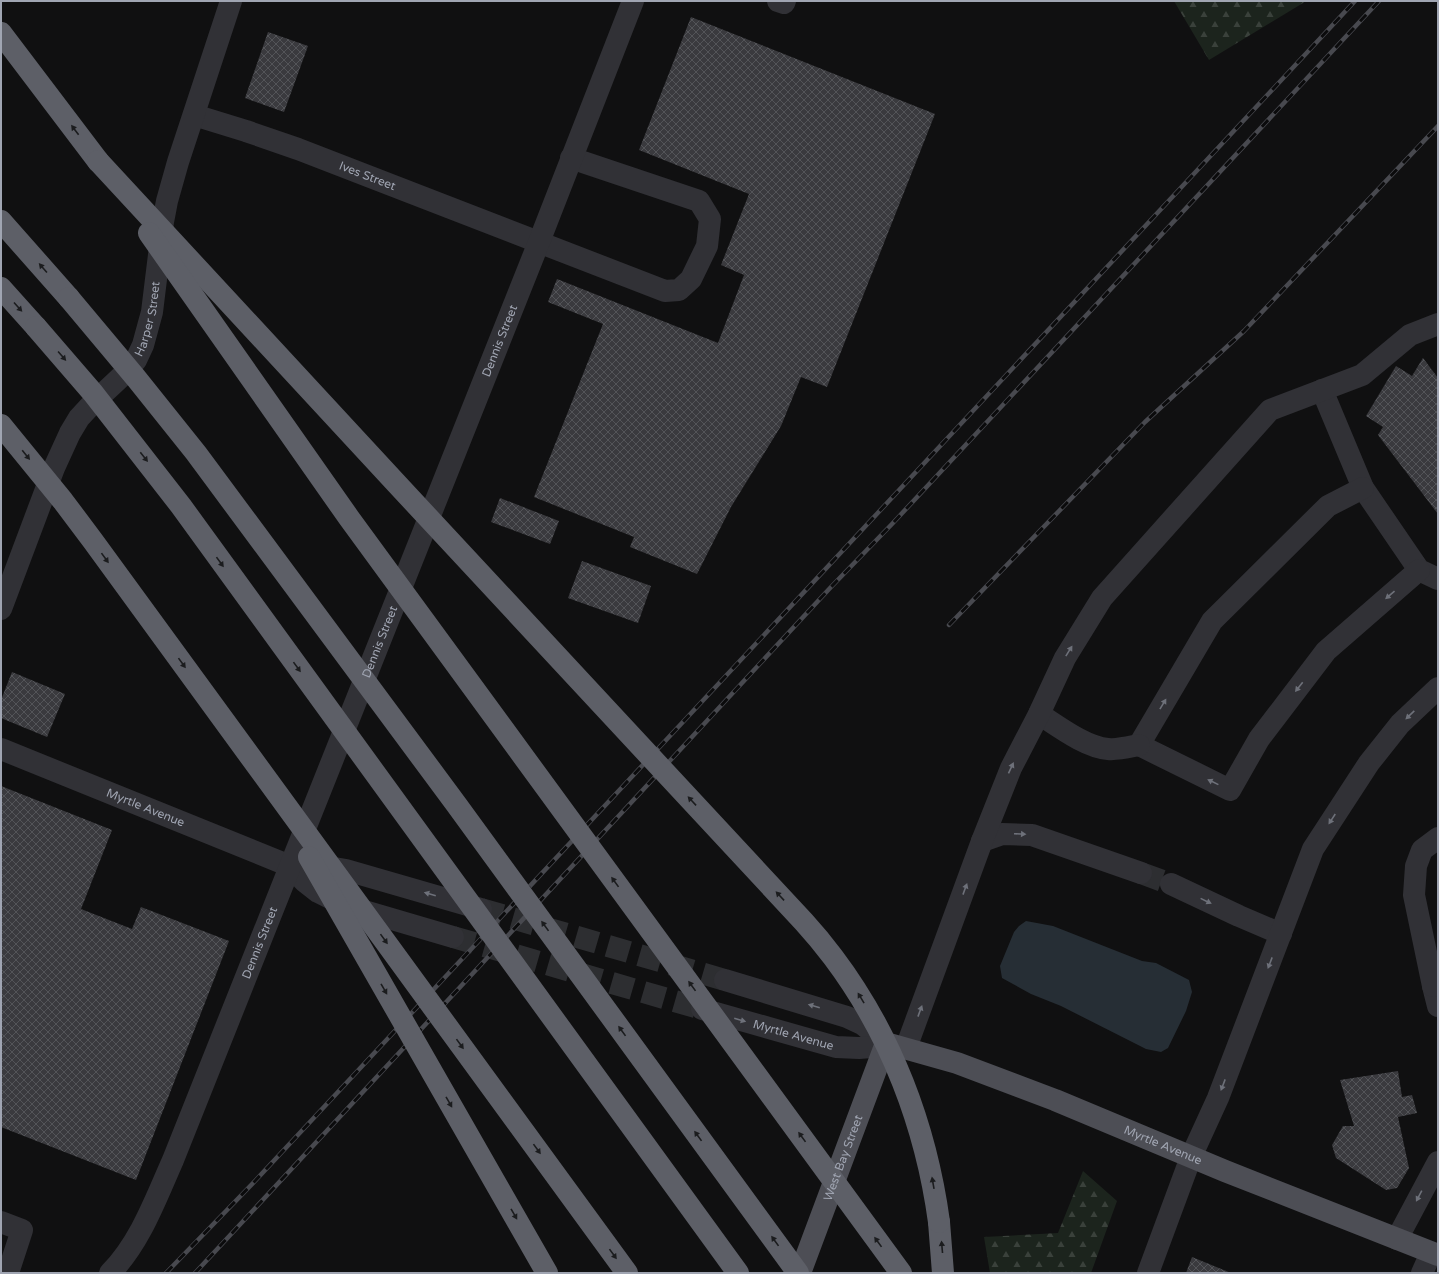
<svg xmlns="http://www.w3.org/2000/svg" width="1439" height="1274" viewBox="0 0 1439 1274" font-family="'Varela Round',sans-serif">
<defs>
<pattern id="forest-firs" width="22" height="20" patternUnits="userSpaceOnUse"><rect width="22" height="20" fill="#1c241d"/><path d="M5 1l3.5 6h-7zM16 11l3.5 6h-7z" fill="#3a413b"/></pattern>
<pattern id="building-cross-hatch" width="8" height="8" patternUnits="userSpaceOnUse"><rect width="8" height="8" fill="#3a3a3e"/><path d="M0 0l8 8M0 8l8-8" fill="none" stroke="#535458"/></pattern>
</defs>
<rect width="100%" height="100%" fill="#101011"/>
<!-- forest -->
<g fill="url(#forest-firs)">
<path d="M 1174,1 L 1305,1 L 1303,3 L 1209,60 Z"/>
<path d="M 1083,1171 L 1117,1201 L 1091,1273 L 990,1273 L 984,1237 L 1058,1233 Z"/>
</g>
<!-- water -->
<path fill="#262e35" d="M 1026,921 L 1053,926 L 1142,961 L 1156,963 L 1189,980 L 1192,992 L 1186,1011 L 1168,1048 L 1161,1052 L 1146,1049 L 1061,1006 L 1031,994 L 1002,978 L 1000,966 L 1014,932 L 1019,926 Z"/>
<!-- building -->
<g fill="url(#building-cross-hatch)">
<path d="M 691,17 L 935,114 L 827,387 L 801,377 L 781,426 L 731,507 L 697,574 L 630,547 L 634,537 L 534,497 L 603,324 L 548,302 L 557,279 L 718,343 L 744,275 L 721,265 L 749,194 L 639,150 Z"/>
<path d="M 268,32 L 308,46 L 284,112 L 245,98 Z"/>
<path d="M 1423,358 L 1438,378 L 1438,514 L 1378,435 L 1383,427 L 1366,416 L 1396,366 L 1412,376 Z"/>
<path d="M 500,498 L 559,521 L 550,544 L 491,522 Z"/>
<path d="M 582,561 L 651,586 L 638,623 L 568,598 Z"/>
<path d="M 12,672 L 65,694 L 47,737 L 1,718 L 1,700 Z"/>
<path d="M 1,786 L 112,830 L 81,909 L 132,929 L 141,907 L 229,941 L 136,1180 L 1,1127 Z"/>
<path d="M 1398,1071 L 1402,1097 L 1412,1095 L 1417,1113 L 1398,1117 L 1409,1168 L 1397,1188 L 1386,1190 L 1336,1158 L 1332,1145 L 1343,1126 L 1354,1126 L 1340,1080 Z"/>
<path d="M 1192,1257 L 1231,1273 L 1186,1273 Z"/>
</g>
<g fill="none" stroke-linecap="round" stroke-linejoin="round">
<!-- minor-tunnel -->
<g stroke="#2d2e31" stroke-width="22" stroke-dasharray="22 11" stroke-linecap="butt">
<path d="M 1141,873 L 1171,884"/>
<path d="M 481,909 L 725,980"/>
<path d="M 453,937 L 702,1009"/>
</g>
<!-- minor -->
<g stroke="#313136" stroke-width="22">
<path d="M 778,1 L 784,3 L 785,1"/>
<path id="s1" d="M 194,115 L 246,131 L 298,149 L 665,291 L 679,290 L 691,279 L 707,246 L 710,219 L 699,201 L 571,158"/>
<path d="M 1322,390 L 1363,488 L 1419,570 L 1438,579"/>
<path d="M 1363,488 L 1328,506 L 1212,621 L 1139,745 L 1230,790 L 1259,739 L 1326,651 L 1419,570"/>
<path id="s2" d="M 1,609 L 54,468 L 70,433 L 79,418 L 91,405 L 124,374 L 136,360 L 143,345 L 152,312 L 163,222 L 167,201 L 178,162 L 231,1"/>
<path d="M 1039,714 C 1058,726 1085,747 1108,749 C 1118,750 1129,747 1139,745"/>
<path id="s3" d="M 1,749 L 290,866 L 304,881 L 318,892 L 344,905 L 453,937"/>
<path d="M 982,841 L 1002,834 L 1032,835 L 1141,873"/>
<path d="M 317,865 L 346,870 L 481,909"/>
<path d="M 1171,884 L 1239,916 L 1281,934"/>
<path d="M 725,980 L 847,1017 L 862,1024 L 886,1043"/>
<path d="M 1438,985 L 1433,986 L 1438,1006"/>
<path d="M 1433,986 L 1414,895 L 1416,866 L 1422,850 L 1438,838"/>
<path id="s4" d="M 702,1009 L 836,1047 L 859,1048 L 871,1047 L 886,1043"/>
<path d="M 906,1048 L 982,841 L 1011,768 L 1039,714 L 1065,658 L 1102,598 L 1270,410 L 1362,375 L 1410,335 L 1438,324"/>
<path d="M 1,1222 L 22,1230 L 8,1273"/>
<path d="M 1397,1239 L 1438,1162"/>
<path id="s5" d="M 110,1273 C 140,1243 156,1198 173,1160 L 539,242 L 633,1"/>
<path d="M 1148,1273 L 1191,1157 L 1218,1098 L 1313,849 L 1369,763 L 1400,724 L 1438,688"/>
<path d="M 1422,1273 L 1431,1253"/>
</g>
<!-- major -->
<path stroke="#4d4e55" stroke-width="22" id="s6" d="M 800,1273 L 886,1043 L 957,1063 L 1055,1100 L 1225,1171 L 1438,1255"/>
<!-- highway -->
<g stroke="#5d5f67" stroke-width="22">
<path d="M 1,33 L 98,161"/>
<path d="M 1,221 L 69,298"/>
<path d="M 1,288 L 36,327"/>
<path d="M 939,1222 L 943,1273"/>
</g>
<!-- rail casing -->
<g stroke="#48494f" stroke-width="4.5">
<g id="rail">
<path d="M 949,625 L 1145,422 L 1244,331 L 1438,126"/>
<path d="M 166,1273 L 255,1181 L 1355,1"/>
<path d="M 195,1273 L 831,587 L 892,524 L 1379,1"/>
</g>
</g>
<!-- rail -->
<use href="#rail" stroke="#0b0b0c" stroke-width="3" stroke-dasharray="9" stroke-linecap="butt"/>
<!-- highway-bridge -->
<g stroke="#5d5f67" stroke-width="22">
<path d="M 98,161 L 396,483 L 804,922 C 814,933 824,945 833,957 C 891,1034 926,1126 939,1222"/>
<path d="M 149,233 L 349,518 L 901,1273"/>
<path d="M 69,298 L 136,378 L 196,453 L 456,804 L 798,1273"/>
<path d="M 36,327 L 93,393 L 181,506 L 738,1273"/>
<path d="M 1,425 L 63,501 L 93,541 L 627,1273"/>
<path d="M 309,857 L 547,1273"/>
</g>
</g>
<!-- one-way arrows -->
<defs><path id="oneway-solid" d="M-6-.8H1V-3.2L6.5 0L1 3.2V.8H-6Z"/></defs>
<g fill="#1b1c1e">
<use href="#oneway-solid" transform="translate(75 130) rotate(-127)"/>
<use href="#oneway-solid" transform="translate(43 268) rotate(-131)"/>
<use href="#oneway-solid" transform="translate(18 307) rotate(48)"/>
<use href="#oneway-solid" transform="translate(62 356) rotate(49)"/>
<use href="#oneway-solid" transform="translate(26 455) rotate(51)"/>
<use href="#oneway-solid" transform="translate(144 457) rotate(52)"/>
<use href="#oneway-solid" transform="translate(105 558) rotate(54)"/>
<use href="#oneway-solid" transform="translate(220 562) rotate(54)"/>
<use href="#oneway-solid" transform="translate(182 663) rotate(54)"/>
<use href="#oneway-solid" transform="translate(297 667) rotate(54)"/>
<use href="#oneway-solid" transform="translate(692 801) rotate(-133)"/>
<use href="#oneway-solid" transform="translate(615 882) rotate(-126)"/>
<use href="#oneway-solid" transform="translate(780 896) rotate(-133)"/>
<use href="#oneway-solid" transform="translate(545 926) rotate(-126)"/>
<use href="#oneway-solid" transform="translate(384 939) rotate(54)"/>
<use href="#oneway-solid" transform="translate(692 986) rotate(-126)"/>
<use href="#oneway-solid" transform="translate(384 989) rotate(60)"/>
<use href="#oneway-solid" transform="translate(861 998) rotate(-121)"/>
<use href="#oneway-solid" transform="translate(622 1031) rotate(-126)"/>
<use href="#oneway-solid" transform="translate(460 1044) rotate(54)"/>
<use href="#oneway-solid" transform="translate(449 1102) rotate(60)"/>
<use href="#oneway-solid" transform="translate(698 1136) rotate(-126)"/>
<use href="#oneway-solid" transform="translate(802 1137) rotate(-126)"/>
<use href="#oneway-solid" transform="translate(537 1149) rotate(54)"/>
<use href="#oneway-solid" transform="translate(933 1183) rotate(-100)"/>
<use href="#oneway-solid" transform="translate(514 1214) rotate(60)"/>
<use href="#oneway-solid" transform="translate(775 1241) rotate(-126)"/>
<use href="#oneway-solid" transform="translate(878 1242) rotate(-126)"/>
<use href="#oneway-solid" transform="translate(942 1247) rotate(-95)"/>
<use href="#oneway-solid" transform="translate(613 1254) rotate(54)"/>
</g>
<g fill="#6e717a">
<use href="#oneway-solid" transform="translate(1390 595) rotate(139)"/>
<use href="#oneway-solid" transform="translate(1069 651) rotate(-58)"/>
<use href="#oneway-solid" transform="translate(1299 687) rotate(128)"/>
<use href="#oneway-solid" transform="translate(1163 704) rotate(-59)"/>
<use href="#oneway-solid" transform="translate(1410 715) rotate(136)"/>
<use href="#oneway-solid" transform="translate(1011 768) rotate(-65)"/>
<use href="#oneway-solid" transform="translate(1213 782) rotate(-154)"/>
<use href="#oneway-solid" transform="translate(1332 819) rotate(123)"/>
<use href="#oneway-solid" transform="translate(1020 834) rotate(3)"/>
<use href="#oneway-solid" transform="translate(965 889) rotate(-70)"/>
<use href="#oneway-solid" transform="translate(430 894) rotate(-164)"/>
<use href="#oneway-solid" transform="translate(1206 901) rotate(26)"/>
<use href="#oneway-solid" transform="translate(1270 963) rotate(111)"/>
<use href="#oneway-solid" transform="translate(814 1006) rotate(-164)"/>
<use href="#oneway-solid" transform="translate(920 1011) rotate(-70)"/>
<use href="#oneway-solid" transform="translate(740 1020) rotate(16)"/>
<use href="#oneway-solid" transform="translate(1223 1085) rotate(111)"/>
<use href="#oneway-solid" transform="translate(1419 1196) rotate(118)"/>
</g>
<g text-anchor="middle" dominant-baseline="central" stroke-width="4" stroke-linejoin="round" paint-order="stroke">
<!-- street labels -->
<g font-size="12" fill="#a0a5b2" stroke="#0b0b0c">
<text stroke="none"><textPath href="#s1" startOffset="184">Ives Street</textPath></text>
<text stroke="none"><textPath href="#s2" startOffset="331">Harper Street</textPath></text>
<text stroke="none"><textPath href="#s5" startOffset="1012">Dennis Street</textPath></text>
<text stroke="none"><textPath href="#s5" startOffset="688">Dennis Street</textPath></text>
<text stroke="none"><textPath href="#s3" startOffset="156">Myrtle Avenue</textPath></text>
<text stroke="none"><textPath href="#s5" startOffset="364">Dennis Street</textPath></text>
<text stroke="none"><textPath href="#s4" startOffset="95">Myrtle Avenue</textPath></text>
<text stroke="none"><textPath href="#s6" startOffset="541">Myrtle Avenue</textPath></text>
<text stroke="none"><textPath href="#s6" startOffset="123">West Bay Street</textPath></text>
</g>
</g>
<!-- border -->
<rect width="1439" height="1274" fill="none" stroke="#a0a5b2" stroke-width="4"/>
</svg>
